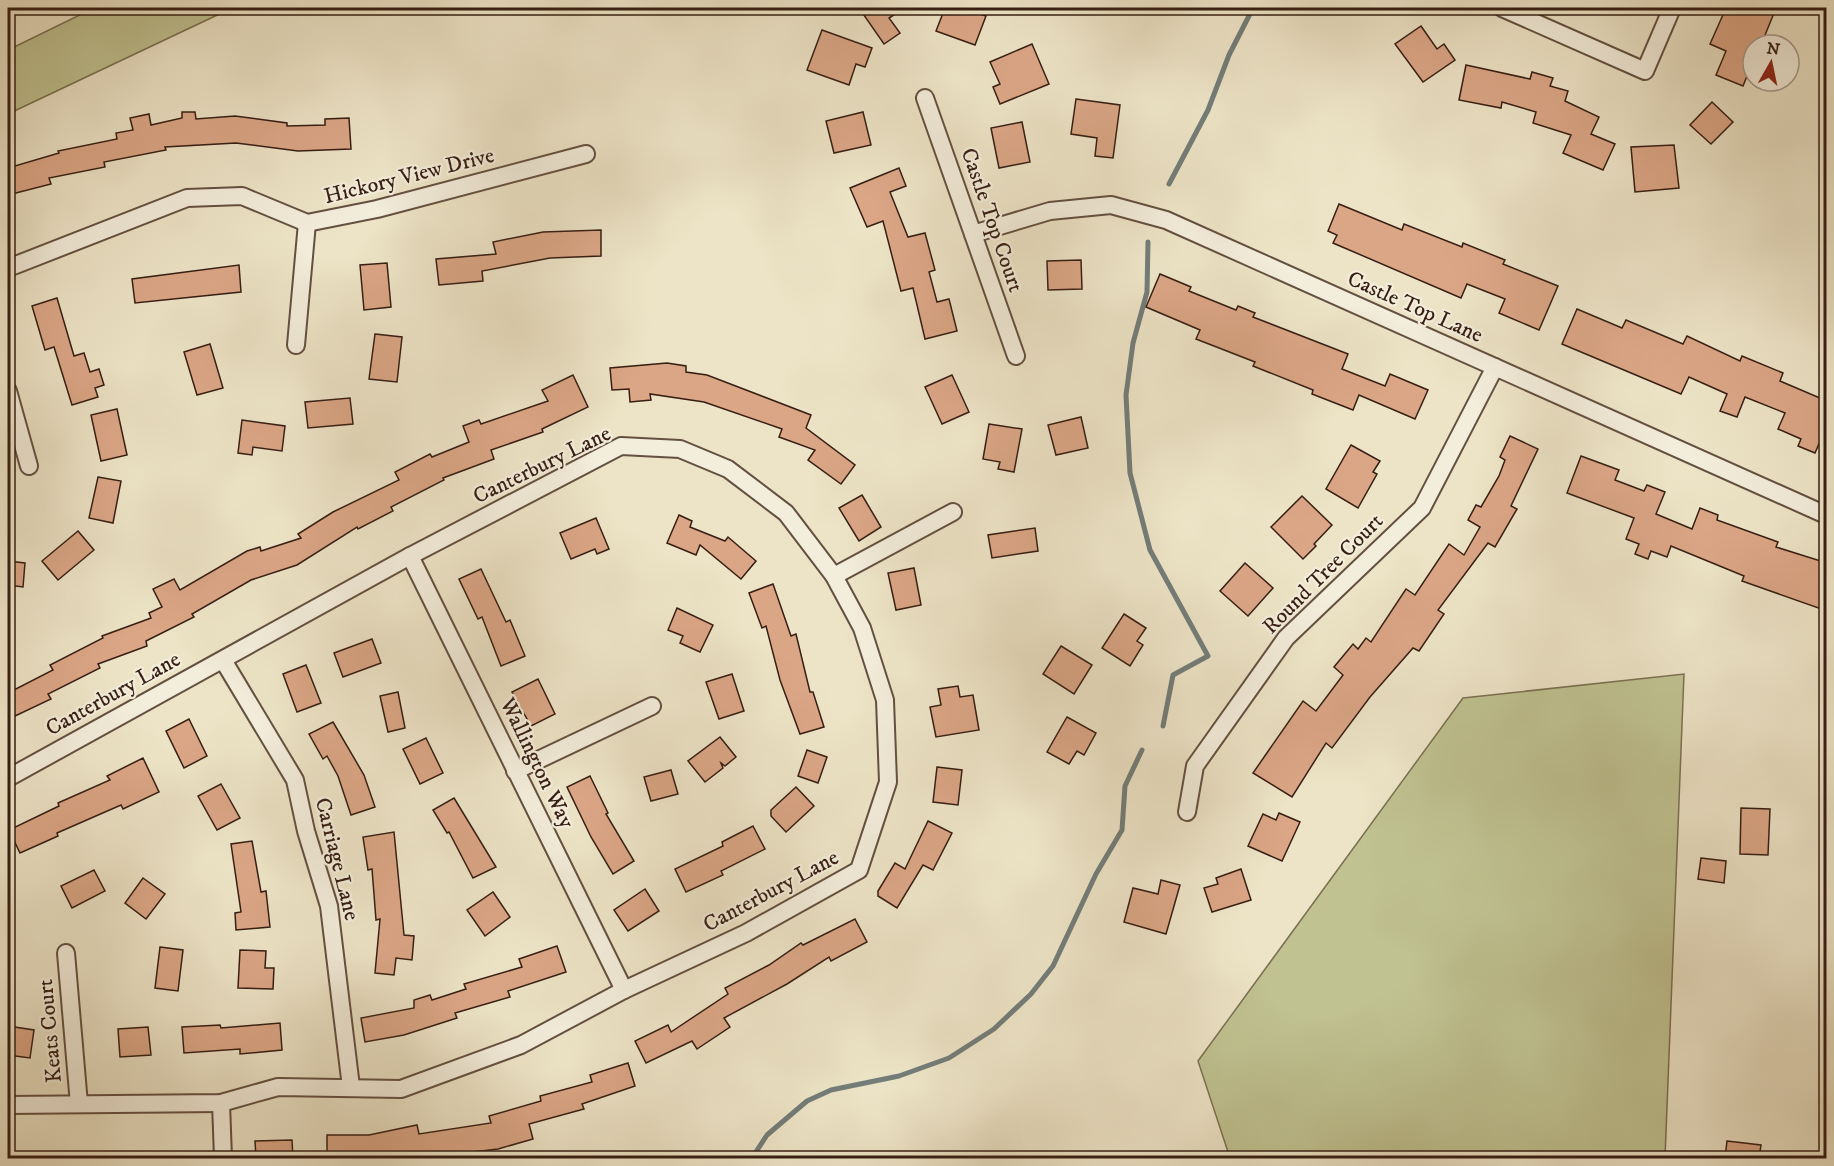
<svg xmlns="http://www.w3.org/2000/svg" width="1834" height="1166" viewBox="0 0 1834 1166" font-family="'IM FELL DW Pica',serif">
<rect width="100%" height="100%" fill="#ede4c7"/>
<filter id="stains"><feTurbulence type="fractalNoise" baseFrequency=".00333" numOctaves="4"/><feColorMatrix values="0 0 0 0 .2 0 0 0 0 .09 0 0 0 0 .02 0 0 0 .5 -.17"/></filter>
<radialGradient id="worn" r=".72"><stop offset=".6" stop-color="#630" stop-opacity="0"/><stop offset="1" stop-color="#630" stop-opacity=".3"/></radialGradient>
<!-- green -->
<g fill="#c0c291" stroke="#7b7052" stroke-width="1.5">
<path d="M 94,8 L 230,9 L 8,114 L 8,50 Z"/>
<path d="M 1684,674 L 1665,1158 L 1230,1158 L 1198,1061 L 1463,698 Z"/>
</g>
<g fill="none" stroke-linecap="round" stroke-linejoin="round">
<!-- stream -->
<g stroke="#737d79" stroke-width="5">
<path d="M 1169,184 L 1208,110 L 1229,55 L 1253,8"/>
<path d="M 1148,242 L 1147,292 L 1133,343 L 1126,395 L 1130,473 L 1150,550 L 1208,656 L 1173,675 L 1163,726"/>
<path d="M 752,1158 L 767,1135 L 807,1101 L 831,1090 L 899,1076 L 949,1058 L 994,1029 L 1031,994 L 1053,966 L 1096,874 L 1122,830 L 1125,786 L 1142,750"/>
</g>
</g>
<!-- building -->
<g fill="#dba686" stroke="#361e13" stroke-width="1.5">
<path d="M 859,8 L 905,8 L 889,18 L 900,33 L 884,44 Z"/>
<path d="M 945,8 L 963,8 L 986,16 L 975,45 L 936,31 Z"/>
<path d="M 1726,8 L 1776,8 L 1761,45 L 1753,45 L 1753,61 L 1743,86 L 1716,75 L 1726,51 L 1710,44 Z"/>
<path d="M 1421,26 L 1437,49 L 1444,44 L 1455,60 L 1423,82 L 1395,44 Z"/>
<path d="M 822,30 L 872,48 L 865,67 L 856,64 L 849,85 L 807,70 Z"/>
<path d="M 1032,44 L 1049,84 L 1000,104 L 993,87 L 1000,84 L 990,62 Z"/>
<path d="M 1466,65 L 1530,79 L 1532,72 L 1553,78 L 1550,86 L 1568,91 L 1565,101 L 1599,117 L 1591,134 L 1615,144 L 1603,170 L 1563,153 L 1571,135 L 1533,123 L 1536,112 L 1502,102 L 1501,108 L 1459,100 Z"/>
<path d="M 1076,99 L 1120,105 L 1113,158 L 1095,156 L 1097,138 L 1071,134 Z"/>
<path d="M 1712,102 L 1733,122 L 1711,144 L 1690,125 Z"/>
<path d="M 182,112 L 195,112 L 196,119 L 235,116 L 287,123 L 287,126 L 325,125 L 325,119 L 349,118 L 351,149 L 298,151 L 236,143 L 165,147 L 166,150 L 104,162 L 105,167 L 49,178 L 51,184 L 8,195 L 8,168 L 59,153 L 58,151 L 117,139 L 116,133 L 133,130 L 130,118 L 149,114 L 151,125 L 182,118 Z"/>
<path d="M 863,112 L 871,145 L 834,153 L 826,121 Z"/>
<path d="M 1022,122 L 1030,162 L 999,168 L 991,128 Z"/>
<path d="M 1674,145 L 1679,188 L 1635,192 L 1631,147 Z"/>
<path d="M 899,168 L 906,186 L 890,192 L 908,237 L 925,233 L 935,270 L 929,272 L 937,302 L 949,299 L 957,331 L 925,339 L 913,288 L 901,291 L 883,221 L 867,227 L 850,188 Z"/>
<path d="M 1339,204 L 1402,230 L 1404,224 L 1462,247 L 1463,243 L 1505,260 L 1503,264 L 1558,286 L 1539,330 L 1499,313 L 1505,299 L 1467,284 L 1461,298 L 1333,243 L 1337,235 L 1328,231 Z"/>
<path d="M 601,230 L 601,256 L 550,258 L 482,271 L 483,281 L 439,285 L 436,259 L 496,254 L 493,242 L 543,232 Z"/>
<path d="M 1081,260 L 1082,289 L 1048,290 L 1047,261 Z"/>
<path d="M 387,263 L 391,307 L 364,310 L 360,265 Z"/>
<path d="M 239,265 L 241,292 L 135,303 L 132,279 Z"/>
<path d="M 1160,274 L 1191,287 L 1189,291 L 1236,310 L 1238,306 L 1255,313 L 1253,317 L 1348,354 L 1342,369 L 1385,386 L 1390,374 L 1428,390 L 1415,419 L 1359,395 L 1353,410 L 1312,394 L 1313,390 L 1253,366 L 1255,362 L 1196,339 L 1200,330 L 1146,307 Z"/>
<path d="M 57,298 L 74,356 L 84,353 L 90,372 L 99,369 L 104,385 L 95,388 L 98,397 L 72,405 L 54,347 L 45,350 L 32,306 Z"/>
<path d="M 1577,309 L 1622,328 L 1626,320 L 1683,344 L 1687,336 L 1740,361 L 1742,356 L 1783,373 L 1780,381 L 1827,401 L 1827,425 L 1815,453 L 1798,446 L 1801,439 L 1778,429 L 1785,413 L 1745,397 L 1737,417 L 1720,411 L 1727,394 L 1689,377 L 1681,394 L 1562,344 Z"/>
<path d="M 375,334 L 402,337 L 397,382 L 369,379 Z"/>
<path d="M 210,344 L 223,388 L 197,395 L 184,352 Z"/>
<path d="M 667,363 L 686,366 L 686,372 L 707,375 L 811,415 L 806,428 L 855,465 L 841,484 L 808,460 L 815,450 L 779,437 L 782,429 L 704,402 L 650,394 L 651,400 L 630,402 L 629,389 L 612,390 L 610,368 Z"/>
<path d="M 573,375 L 588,407 L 542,429 L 543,432 L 491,450 L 494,459 L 443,478 L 444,480 L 391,507 L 393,511 L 358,529 L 357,527 L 297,565 L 251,580 L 192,614 L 194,617 L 146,641 L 147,646 L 98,664 L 100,668 L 48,694 L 51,699 L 13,717 L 8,706 L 8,693 L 53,670 L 50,665 L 103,638 L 102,636 L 151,618 L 149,613 L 162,607 L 153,589 L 174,579 L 180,590 L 247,551 L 260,547 L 261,551 L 301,538 L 298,534 L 333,512 L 399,480 L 395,472 L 430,454 L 432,457 L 469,442 L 463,426 L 479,420 L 481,424 L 548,401 L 542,390 Z"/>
<path d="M 952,375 L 969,412 L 942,424 L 925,387 Z"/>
<path d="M 350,398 L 353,424 L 308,428 L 305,402 Z"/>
<path d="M 117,409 L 127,455 L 101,461 L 91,415 Z"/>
<path d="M 1081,417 L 1088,448 L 1056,455 L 1048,425 Z"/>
<path d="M 242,420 L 285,426 L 282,451 L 253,447 L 252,455 L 238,453 Z"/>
<path d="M 989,424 L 1022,429 L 1014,472 L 998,469 L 1000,462 L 983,459 Z"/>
<path d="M 1510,436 L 1538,449 L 1511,506 L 1517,509 L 1495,547 L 1488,543 L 1438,610 L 1444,614 L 1419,651 L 1413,648 L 1370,697 L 1332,748 L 1326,743 L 1292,797 L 1253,773 L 1303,701 L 1316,711 L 1343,675 L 1334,667 L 1353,644 L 1358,649 L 1366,638 L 1371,642 L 1406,589 L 1415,595 L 1449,544 L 1464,555 L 1480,527 L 1468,520 L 1476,505 L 1481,507 L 1499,476 L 1505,460 L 1500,457 Z"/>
<path d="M 1351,445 L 1380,461 L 1373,472 L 1377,474 L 1358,508 L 1326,489 Z"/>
<path d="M 1581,456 L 1619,470 L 1615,480 L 1644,491 L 1647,485 L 1665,492 L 1656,514 L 1692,529 L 1700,508 L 1718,515 L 1717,520 L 1778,542 L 1776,547 L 1827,563 L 1827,611 L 1742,581 L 1744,576 L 1671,546 L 1667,557 L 1651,551 L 1648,559 L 1635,554 L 1639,544 L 1626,539 L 1634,518 L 1567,493 Z"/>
<path d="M 98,477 L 121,481 L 113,523 L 89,518 Z"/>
<path d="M 862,495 L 881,527 L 859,541 L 839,508 Z"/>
<path d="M 1302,496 L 1332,525 L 1314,544 L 1316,546 L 1303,559 L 1271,527 Z"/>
<path d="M 679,515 L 692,521 L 690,527 L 725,541 L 728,537 L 756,561 L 741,579 L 700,545 L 696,555 L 667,543 Z"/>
<path d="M 596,518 L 609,549 L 597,554 L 595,549 L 571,559 L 560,533 Z"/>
<path d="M 1035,528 L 1038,551 L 992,558 L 988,535 Z"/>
<path d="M 78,531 L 94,550 L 58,580 L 42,561 Z"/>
<path d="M 8,561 L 25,563 L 23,587 L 8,585 Z"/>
<path d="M 1245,563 L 1273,588 L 1248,616 L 1220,591 Z"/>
<path d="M 914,568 L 921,605 L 896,610 L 888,573 Z"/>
<path d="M 481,569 L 506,622 L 510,620 L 525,656 L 501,666 L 482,617 L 478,619 L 459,579 Z"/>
<path d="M 773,584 L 791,636 L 796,634 L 810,692 L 813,692 L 824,727 L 800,734 L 780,680 L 766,626 L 762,628 L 749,593 Z"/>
<path d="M 677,608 L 713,625 L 700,652 L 680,643 L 683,636 L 668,630 Z"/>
<path d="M 1124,614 L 1146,628 L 1137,641 L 1143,645 L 1130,666 L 1102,648 Z"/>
<path d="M 372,639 L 381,663 L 343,677 L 334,653 Z"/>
<path d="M 1061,646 L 1092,665 L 1074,694 L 1043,674 Z"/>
<path d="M 306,665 L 321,703 L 297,712 L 283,674 Z"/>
<path d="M 732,674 L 744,711 L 719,719 L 706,682 Z"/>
<path d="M 538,679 L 555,714 L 531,726 L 512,692 Z"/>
<path d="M 958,686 L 960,697 L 973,695 L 979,730 L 936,737 L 930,707 L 941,705 L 938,689 Z"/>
<path d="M 398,692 L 405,728 L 388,732 L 380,696 Z"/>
<path d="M 1067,717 L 1096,733 L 1084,755 L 1077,751 L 1069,764 L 1047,752 Z"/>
<path d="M 189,719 L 207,756 L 184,768 L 166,731 Z"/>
<path d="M 333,722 L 364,775 L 375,807 L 351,815 L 338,776 L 327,756 L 323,759 L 309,734 Z"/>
<path d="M 720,737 L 736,757 L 725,766 L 721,763 L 723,768 L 705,782 L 688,761 Z"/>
<path d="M 426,738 L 443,773 L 420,784 L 403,749 Z"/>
<path d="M 807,750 L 827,757 L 818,783 L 798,776 Z"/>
<path d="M 143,758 L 159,792 L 123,809 L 121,805 L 57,833 L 58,836 L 20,853 L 9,830 L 59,806 L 58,803 L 110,780 L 107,776 Z"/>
<path d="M 937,767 L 962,770 L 958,805 L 933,802 Z"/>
<path d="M 671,770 L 678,794 L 651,801 L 644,777 Z"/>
<path d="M 590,776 L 608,813 L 606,814 L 634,861 L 613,874 L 591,837 L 567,787 Z"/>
<path d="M 221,784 L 240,818 L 217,830 L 198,796 Z"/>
<path d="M 796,787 L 814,806 L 786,832 L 771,816 L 771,810 Z"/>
<path d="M 454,798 L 496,867 L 473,878 L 449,832 L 447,833 L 433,810 Z"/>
<path d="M 1741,808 L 1770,809 L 1768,855 L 1740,854 Z"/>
<path d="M 1279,813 L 1300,822 L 1282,861 L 1248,846 L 1263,814 L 1276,820 Z"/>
<path d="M 928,821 L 952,833 L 933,870 L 923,865 L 897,908 L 878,896 L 878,891 L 895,863 L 905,869 Z"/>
<path d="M 753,826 L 765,849 L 721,871 L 723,875 L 686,892 L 675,869 L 723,846 L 722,842 Z"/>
<path d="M 394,832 L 404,935 L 414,936 L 412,960 L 396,958 L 394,975 L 375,973 L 380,919 L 376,920 L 372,869 L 368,870 L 363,837 Z"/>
<path d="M 252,841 L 261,892 L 266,891 L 270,927 L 236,930 L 235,913 L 241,912 L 231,844 Z"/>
<path d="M 1701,858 L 1726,861 L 1724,883 L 1698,879 Z"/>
<path d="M 1241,869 L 1251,900 L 1212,912 L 1204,888 L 1218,884 L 1216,878 Z"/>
<path d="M 94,870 L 105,891 L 72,908 L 61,886 Z"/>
<path d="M 143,878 L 165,894 L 146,919 L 125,903 Z"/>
<path d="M 1161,880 L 1180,885 L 1166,934 L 1124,922 L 1133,888 L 1158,894 Z"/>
<path d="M 645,889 L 659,911 L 628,931 L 614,910 Z"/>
<path d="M 493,892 L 510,917 L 485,936 L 467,910 Z"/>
<path d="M 855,919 L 867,942 L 831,961 L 829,957 L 787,984 L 724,1018 L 730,1027 L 697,1049 L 692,1041 L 646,1063 L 635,1041 L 668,1025 L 671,1032 L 728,994 L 725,988 L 769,965 L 801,943 L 803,945 Z"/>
<path d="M 557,946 L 566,972 L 508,991 L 510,997 L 455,1013 L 457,1018 L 404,1035 L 365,1042 L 361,1018 L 414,1008 L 414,1000 L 430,995 L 432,1000 L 466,989 L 464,984 L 522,967 L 519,959 Z"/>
<path d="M 160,947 L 183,950 L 178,991 L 155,988 Z"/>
<path d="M 240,950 L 266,951 L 265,968 L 274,968 L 273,989 L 238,988 Z"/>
<path d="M 280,1023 L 282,1050 L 240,1054 L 240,1049 L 184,1053 L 182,1027 L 220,1025 L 221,1028 Z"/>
<path d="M 8,1026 L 34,1030 L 30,1058 L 8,1055 Z"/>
<path d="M 148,1027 L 151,1055 L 120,1057 L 118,1029 Z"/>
<path d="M 628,1063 L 635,1086 L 582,1104 L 584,1109 L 529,1124 L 533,1139 L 498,1149 L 439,1156 L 439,1152 L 407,1158 L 327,1158 L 327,1135 L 369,1135 L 417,1125 L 419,1134 L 491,1123 L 489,1116 L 541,1101 L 540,1096 L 592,1082 L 590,1075 Z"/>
<path d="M 292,1140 L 293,1158 L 256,1158 L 255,1141 Z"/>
<path d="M 1727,1141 L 1761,1145 L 1759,1158 L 1725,1158 Z"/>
</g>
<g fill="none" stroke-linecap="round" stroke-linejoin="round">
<!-- minor casing -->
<g stroke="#645040" stroke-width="20">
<g id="minor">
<path d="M 1502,8 L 1645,71 L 1672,8"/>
<path d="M 925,98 L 1016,356"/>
<path d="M 973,234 L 1050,211 L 1111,205 L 1166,220 L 1826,515"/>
<path d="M 8,268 L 187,198 L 242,196 L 307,223 L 377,209 L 586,154"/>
<path d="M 296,345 L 307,223"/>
<path d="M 8,391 L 29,466"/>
<path d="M 410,556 L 624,990"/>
<path d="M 834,576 L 953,512"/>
<path d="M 223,660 L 295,780 L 306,831 L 329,906 L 351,1087"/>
<path d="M 515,771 L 652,706"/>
<path d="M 8,778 L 410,556 L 621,446 L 680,449 L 728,469 L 786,513 L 834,576 L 862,628 L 885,700 L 888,782 L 859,870 L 746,933 L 624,990 L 521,1045 L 401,1089 L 278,1087 L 221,1103 L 8,1105"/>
<path d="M 1187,812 L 1195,766 L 1286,638 L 1422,508 L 1495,367"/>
<path d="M 66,953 L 79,1104"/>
<path d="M 221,1103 L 223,1158"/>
</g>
</g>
<!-- minor -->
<use href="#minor" stroke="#f3eddb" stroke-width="16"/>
</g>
<g text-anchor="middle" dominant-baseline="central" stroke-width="4.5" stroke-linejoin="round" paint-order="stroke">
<!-- street labels -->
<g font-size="22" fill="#361e13" stroke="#f3eddb">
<text transform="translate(409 176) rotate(-14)">Hickory View Drive</text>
<text transform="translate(992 220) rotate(71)">Castle Top Court</text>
<text transform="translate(1415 307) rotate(24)">Castle Top Lane</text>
<text transform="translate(542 465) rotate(-26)">Canterbury Lane</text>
<text transform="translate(1323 574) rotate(-45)">Round Tree Court</text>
<text transform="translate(113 694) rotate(-29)">Canterbury Lane</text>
<text transform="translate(537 763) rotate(64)">Wallington Way</text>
<text transform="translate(337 859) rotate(76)">Carriage Lane</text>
<text transform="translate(771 891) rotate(-28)">Canterbury Lane</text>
<text transform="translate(50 1031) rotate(-95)">Keats Court</text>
</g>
</g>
<!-- margin -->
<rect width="1834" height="1166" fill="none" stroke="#ede4c7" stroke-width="30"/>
<rect x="9" y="9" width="1816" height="1148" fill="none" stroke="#361e13" stroke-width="3"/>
<rect x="15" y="15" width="1804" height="1136" fill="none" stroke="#361e13" stroke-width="1.5"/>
<!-- north arrow -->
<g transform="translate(1771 63) rotate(9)"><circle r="28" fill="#f3eddb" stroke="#a79a8b" stroke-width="1.5"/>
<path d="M0-4.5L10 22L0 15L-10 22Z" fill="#8f2418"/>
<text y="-9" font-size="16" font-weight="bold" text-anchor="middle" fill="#361e13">N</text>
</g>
<rect width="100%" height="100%" filter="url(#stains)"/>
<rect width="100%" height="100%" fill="url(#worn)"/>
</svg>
